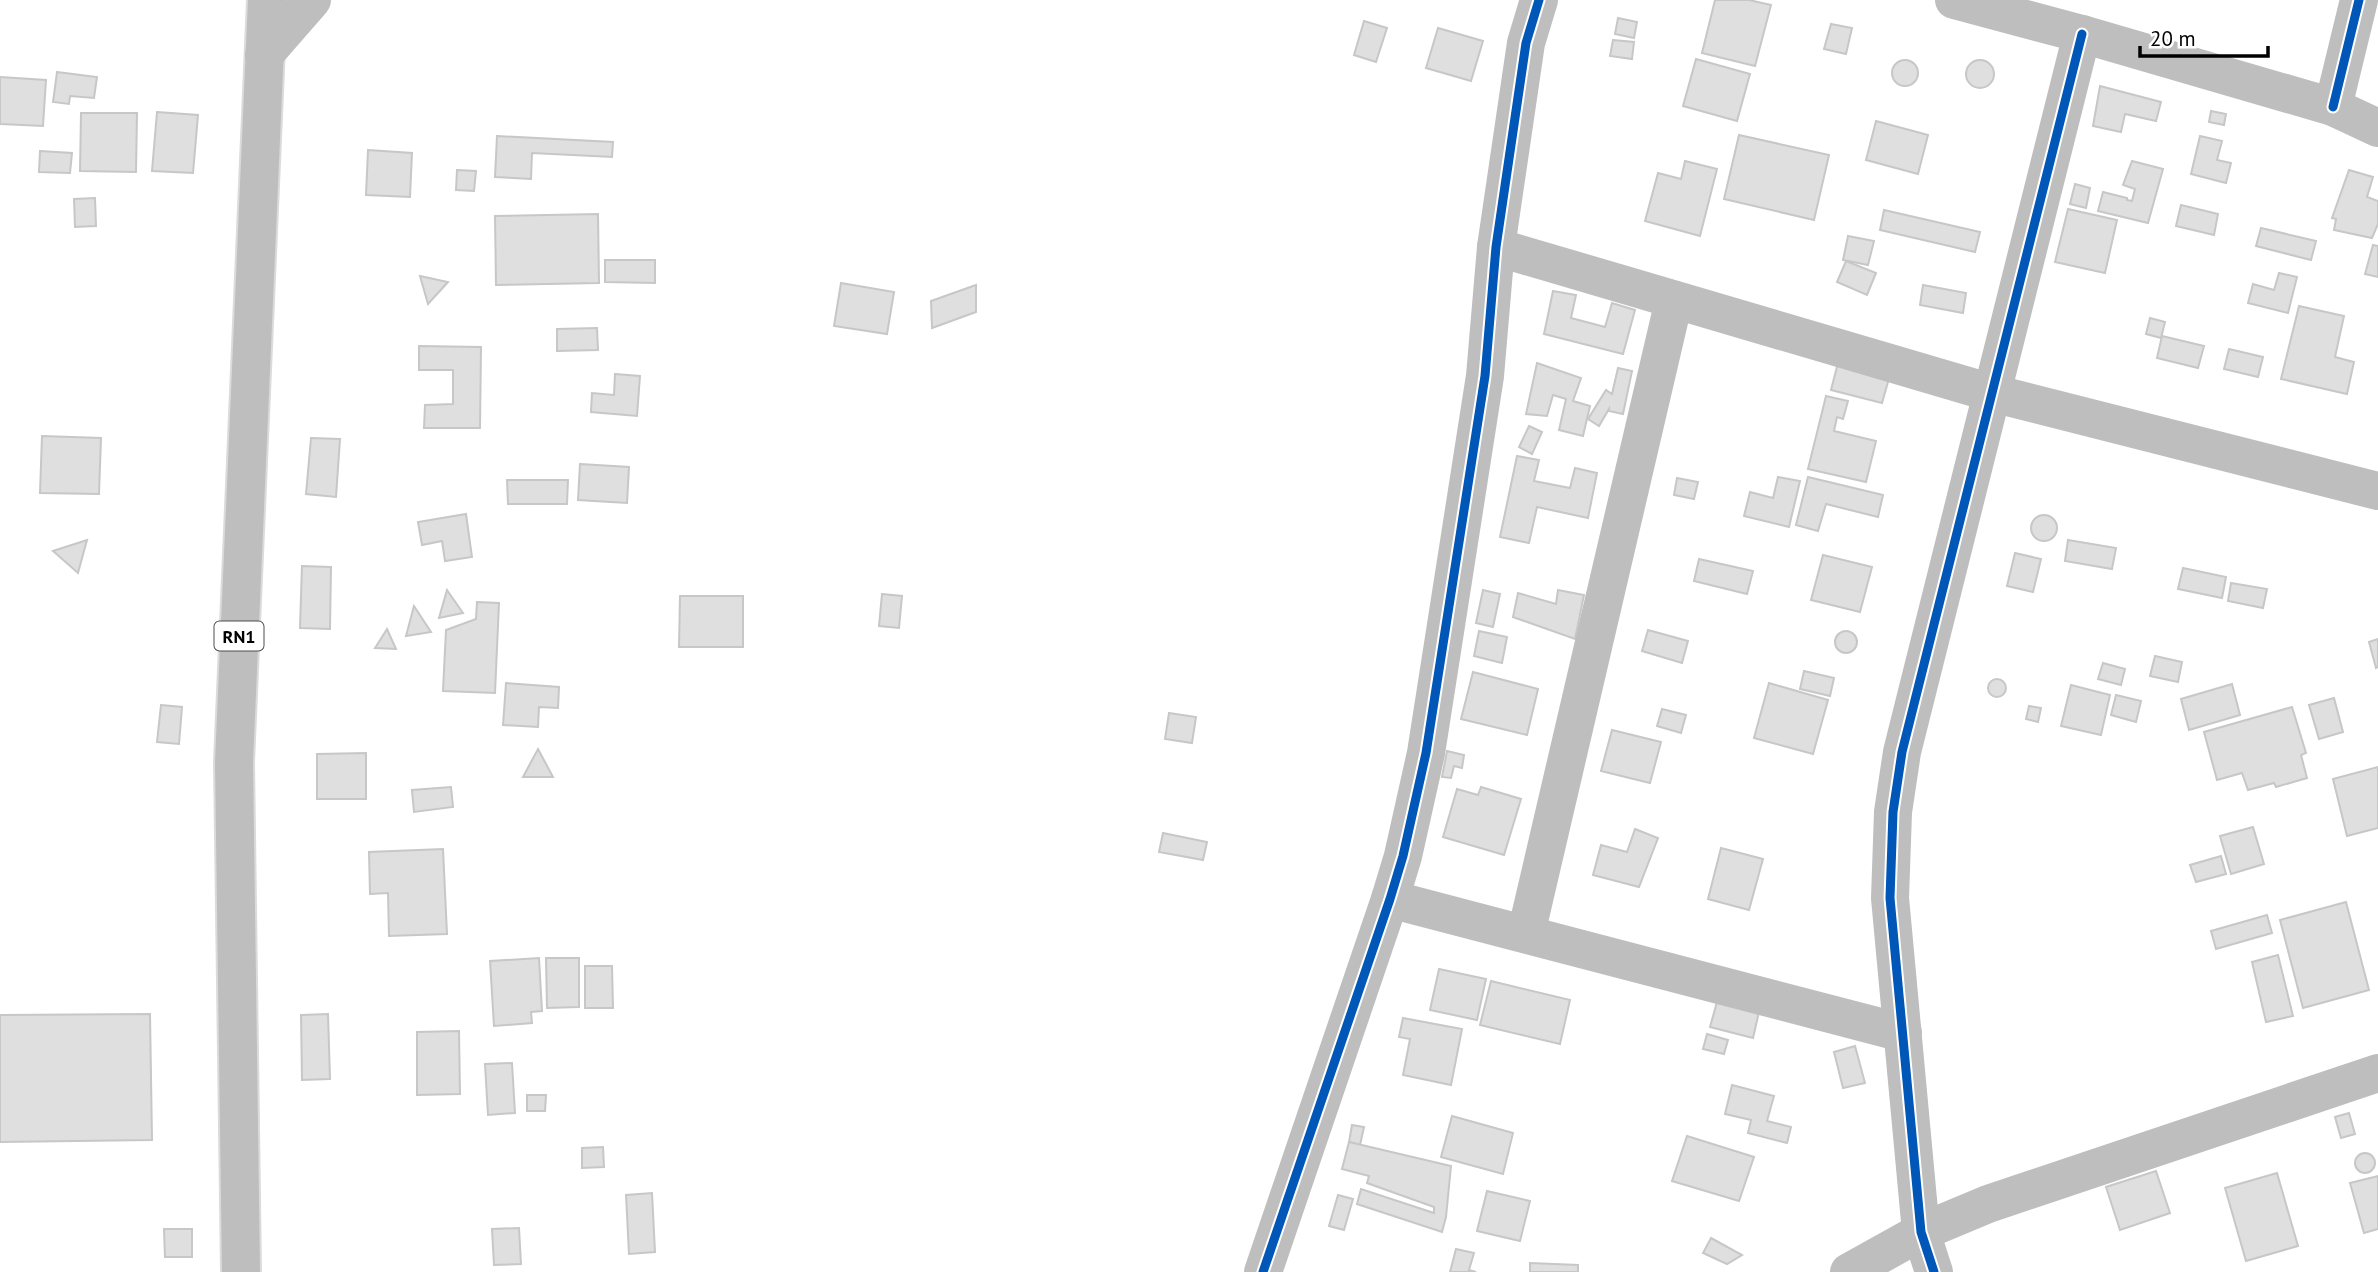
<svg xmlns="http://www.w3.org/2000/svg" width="2378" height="1272" viewBox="0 0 2378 1272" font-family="'PT Sans',sans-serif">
<rect width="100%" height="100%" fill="#fff"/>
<!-- building -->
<g fill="#dfdfdf" stroke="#c7c7c7" stroke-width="2">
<path d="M 1715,0 L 1749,0 L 1771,5 L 1755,66 L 1702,53 Z"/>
<path d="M 1618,18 L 1637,22 L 1634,38 L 1615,34 Z"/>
<path d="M 1364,21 L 1387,28 L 1376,62 L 1354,55 Z"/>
<path d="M 1831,24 L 1852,28 L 1846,54 L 1824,49 Z"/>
<path d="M 1438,28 L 1483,41 L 1471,81 L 1426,68 Z"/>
<path d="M 1613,40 L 1634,42 L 1632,59 L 1610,56 Z"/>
<path d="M 1696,59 L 1750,74 L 1737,121 L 1683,106 Z"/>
<circle cx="1980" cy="74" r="14"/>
<circle cx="1905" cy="73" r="13"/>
<path d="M 57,72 L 97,77 L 94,98 L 70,96 L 69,104 L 53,102 Z"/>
<path d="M 0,77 L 46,80 L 43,126 L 0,124 Z"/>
<path d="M 2100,86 L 2161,102 L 2156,121 L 2125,114 L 2121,132 L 2093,126 Z"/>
<path d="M 2211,111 L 2226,114 L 2224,125 L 2209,122 Z"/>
<path d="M 157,112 L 198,115 L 193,173 L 152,171 Z"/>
<path d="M 81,113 L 137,113 L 136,172 L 80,171 Z"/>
<path d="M 1876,121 L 1928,135 L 1918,174 L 1866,160 Z"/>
<path d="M 1739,135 L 1829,155 L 1814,220 L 1724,199 Z"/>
<path d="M 497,136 L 613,142 L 612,157 L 532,153 L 531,179 L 495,177 Z"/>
<path d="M 2200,136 L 2222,141 L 2217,160 L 2231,163 L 2226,183 L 2191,174 Z"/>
<path d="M 368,150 L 412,153 L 410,197 L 366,195 Z"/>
<path d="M 40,151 L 72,153 L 70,173 L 39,172 Z"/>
<path d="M 1685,161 L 1717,169 L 1700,236 L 1645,221 L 1658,173 L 1681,179 Z"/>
<path d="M 2132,161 L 2163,169 L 2148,223 L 2098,211 L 2103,192 L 2127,198 L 2127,200 L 2132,201 L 2135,189 L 2123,185 Z"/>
<path d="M 457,170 L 476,171 L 474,191 L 456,190 Z"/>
<path d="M 2349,170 L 2373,177 L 2367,197 L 2378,201 L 2378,224 L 2372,238 L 2334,230 L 2336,219 L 2332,218 Z"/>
<path d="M 2075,184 L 2090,188 L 2086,208 L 2070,204 Z"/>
<path d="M 95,198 L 96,226 L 75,227 L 74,199 Z"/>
<path d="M 2181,205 L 2218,214 L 2214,235 L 2176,226 Z"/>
<path d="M 2068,209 L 2117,220 L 2105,273 L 2055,262 Z"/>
<path d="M 1884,210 L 1980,232 L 1975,252 L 1880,230 Z"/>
<path d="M 598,214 L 599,283 L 496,285 L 495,216 Z"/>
<path d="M 2261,228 L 2316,241 L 2311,260 L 2256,246 Z"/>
<path d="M 1848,236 L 1874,241 L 1868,265 L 1843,260 Z"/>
<path d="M 2373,245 L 2378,246 L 2378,277 L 2365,274 Z"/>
<path d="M 605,260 L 655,260 L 655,283 L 605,282 Z"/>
<path d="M 1846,261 L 1876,273 L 1867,295 L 1837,282 Z"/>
<path d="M 2279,273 L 2297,277 L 2288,313 L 2248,303 L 2253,284 L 2274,290 Z"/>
<path d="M 420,276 L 448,282 L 428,304 Z"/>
<path d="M 841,283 L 894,292 L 887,334 L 834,326 Z"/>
<path d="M 976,285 L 976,312 L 932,328 L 931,301 Z"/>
<path d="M 1923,285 L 1966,293 L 1963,313 L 1920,305 Z"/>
<path d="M 1553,291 L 1576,295 L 1571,318 L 1605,327 L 1612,303 L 1635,310 L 1623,354 L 1544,334 Z"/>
<path d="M 2299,306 L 2344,316 L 2335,357 L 2354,362 L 2347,394 L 2281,379 Z"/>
<path d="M 2150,318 L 2165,322 L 2161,338 L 2146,334 Z"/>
<path d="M 597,328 L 598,350 L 557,351 L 557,329 Z"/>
<path d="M 2162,336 L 2204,346 L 2198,368 L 2157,358 Z"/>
<path d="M 419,346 L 481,347 L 480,428 L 424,428 L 425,405 L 453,404 L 453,370 L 419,370 Z"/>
<path d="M 2229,349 L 2263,357 L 2258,377 L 2224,369 Z"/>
<path d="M 1840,355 L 1892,368 L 1882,403 L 1831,390 Z"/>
<path d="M 1537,363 L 1581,378 L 1573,401 L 1590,406 L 1583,436 L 1559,430 L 1566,399 L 1553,395 L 1547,416 L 1526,414 Z"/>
<path d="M 1618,368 L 1632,371 L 1623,414 L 1609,411 L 1609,409 L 1599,426 L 1588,419 L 1606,390 L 1612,394 Z"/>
<path d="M 615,374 L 640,376 L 637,416 L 591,412 L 592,393 L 614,395 Z"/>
<path d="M 1826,396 L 1848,401 L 1843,419 L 1837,417 L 1834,431 L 1876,441 L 1866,482 L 1808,469 Z"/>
<path d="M 1529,426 L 1542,432 L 1532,454 L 1519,447 Z"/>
<path d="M 42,436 L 101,438 L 99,494 L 40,493 Z"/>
<path d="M 311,438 L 340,439 L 336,497 L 306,494 Z"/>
<path d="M 1517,456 L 1539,460 L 1534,481 L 1570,488 L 1575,468 L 1597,473 L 1588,518 L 1537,507 L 1529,543 L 1500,537 Z"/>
<path d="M 580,464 L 629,467 L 627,503 L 578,500 Z"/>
<path d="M 1778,477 L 1800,481 L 1789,527 L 1744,516 L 1750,492 L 1773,498 Z"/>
<path d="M 1808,477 L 1883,495 L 1878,517 L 1826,504 L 1818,531 L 1796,525 Z"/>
<path d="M 1677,478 L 1698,482 L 1694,499 L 1674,495 Z"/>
<path d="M 507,480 L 568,480 L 567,504 L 508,504 Z"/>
<path d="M 466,514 L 472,557 L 445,561 L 442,541 L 422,545 L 418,522 Z"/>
<circle cx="2044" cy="528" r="13"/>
<path d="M 87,540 L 78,573 L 53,551 Z"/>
<path d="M 2068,540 L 2116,548 L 2112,569 L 2065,561 Z"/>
<path d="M 2015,553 L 2041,559 L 2033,592 L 2007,586 Z"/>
<path d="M 1823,555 L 1872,567 L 1860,612 L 1811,600 Z"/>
<path d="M 1699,559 L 1753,571 L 1747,594 L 1694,581 Z"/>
<path d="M 302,566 L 331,567 L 330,629 L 300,628 Z"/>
<path d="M 2183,568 L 2226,577 L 2222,598 L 2178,589 Z"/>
<path d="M 2231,583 L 2267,589 L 2263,608 L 2228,601 Z"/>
<path d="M 447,590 L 463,613 L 439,618 Z"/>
<path d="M 1483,590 L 1500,594 L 1493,627 L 1476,623 Z"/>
<path d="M 1558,590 L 1584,595 L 1575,639 L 1513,617 L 1518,593 L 1556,604 Z"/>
<path d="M 882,594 L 902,596 L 899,628 L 879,626 Z"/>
<path d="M 680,596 L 743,596 L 743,647 L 679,647 Z"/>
<path d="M 477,602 L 499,603 L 495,693 L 443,691 L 446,630 L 476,619 Z"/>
<path d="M 414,606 L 431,632 L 406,636 Z"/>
<path d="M 387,629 L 396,649 L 375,648 Z"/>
<path d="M 1648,630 L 1688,641 L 1682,663 L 1642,651 Z"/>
<circle cx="1846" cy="642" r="11"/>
<path d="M 1479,631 L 1507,637 L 1502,663 L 1474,656 Z"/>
<path d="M 2378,639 L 2378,667 L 2376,668 L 2369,642 Z"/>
<path d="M 2155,656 L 2182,662 L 2178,682 L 2150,676 Z"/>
<path d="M 2103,663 L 2125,669 L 2121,685 L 2098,679 Z"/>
<path d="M 1804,671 L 1834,678 L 1830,696 L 1800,689 Z"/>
<path d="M 1473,672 L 1538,689 L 1527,735 L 1461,719 Z"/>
<circle cx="1997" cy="688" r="9"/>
<path d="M 506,683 L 559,687 L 558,708 L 539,707 L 538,727 L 503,725 Z"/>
<path d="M 1769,683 L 1828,700 L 1813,754 L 1754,738 Z"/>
<path d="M 2232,684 L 2240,715 L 2189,730 L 2181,699 Z"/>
<path d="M 2071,685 L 2110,695 L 2101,735 L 2061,726 Z"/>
<path d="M 2116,695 L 2141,701 L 2136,722 L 2111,715 Z"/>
<path d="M 2334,698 L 2343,732 L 2319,739 L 2309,705 Z"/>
<path d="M 161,705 L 182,707 L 179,744 L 157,742 Z"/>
<path d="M 2029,706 L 2041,708 L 2038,722 L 2026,719 Z"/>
<path d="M 2292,707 L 2306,753 L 2301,755 L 2307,778 L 2276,787 L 2274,783 L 2248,790 L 2242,773 L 2217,780 L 2204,732 Z"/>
<path d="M 1662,709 L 1686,715 L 1681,733 L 1657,726 Z"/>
<path d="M 1169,713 L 1196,717 L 1192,743 L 1165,739 Z"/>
<path d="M 1612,730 L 1661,742 L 1650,783 L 1601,771 Z"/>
<path d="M 538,749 L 553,777 L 523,777 Z"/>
<path d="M 1447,751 L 1464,755 L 1462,768 L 1454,766 L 1451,778 L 1442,777 Z"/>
<path d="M 366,753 L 366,799 L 317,799 L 317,754 Z"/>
<path d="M 2378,767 L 2378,828 L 2347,836 L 2333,779 Z"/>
<path d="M 451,787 L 453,807 L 414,812 L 412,790 Z"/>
<path d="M 1481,787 L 1521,799 L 1504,855 L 1443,837 L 1457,789 L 1478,795 Z"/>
<path d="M 2253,827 L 2264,864 L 2231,874 L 2220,836 Z"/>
<path d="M 1635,829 L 1658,838 L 1639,887 L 1593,875 L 1601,845 L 1627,852 Z"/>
<path d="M 1163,833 L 1207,842 L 1203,860 L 1159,852 Z"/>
<path d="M 1721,848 L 1763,859 L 1749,910 L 1708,899 Z"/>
<path d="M 443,849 L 447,934 L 389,936 L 388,893 L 370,894 L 369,852 Z"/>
<path d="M 2221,856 L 2226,874 L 2196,882 L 2190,865 Z"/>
<path d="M 2346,902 L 2369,990 L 2303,1008 L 2280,920 Z"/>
<path d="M 2267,915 L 2272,933 L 2216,949 L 2211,931 Z"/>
<path d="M 2278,955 L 2293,1016 L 2266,1022 L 2252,962 Z"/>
<path d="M 539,958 L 542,1011 L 531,1012 L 532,1023 L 494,1026 L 490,961 Z"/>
<path d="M 546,958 L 579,958 L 579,1007 L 547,1008 Z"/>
<path d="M 585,966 L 612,966 L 613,1008 L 585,1008 Z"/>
<path d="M 1439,969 L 1486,979 L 1477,1020 L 1430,1010 Z"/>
<path d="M 1491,981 L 1570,1000 L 1560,1044 L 1480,1025 Z"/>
<path d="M 1717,1002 L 1759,1012 L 1753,1038 L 1710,1027 Z"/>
<path d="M 150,1014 L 152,1140 L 0,1142 L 0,1015 Z"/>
<path d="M 328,1014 L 330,1079 L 302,1080 L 301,1015 Z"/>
<path d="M 1403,1018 L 1462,1029 L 1451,1085 L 1403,1075 L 1410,1039 L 1399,1037 Z"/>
<path d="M 459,1031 L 460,1094 L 417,1095 L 417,1032 Z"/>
<path d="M 1707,1034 L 1728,1040 L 1724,1054 L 1703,1049 Z"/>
<path d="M 1855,1046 L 1865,1083 L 1843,1088 L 1834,1052 Z"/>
<path d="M 512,1063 L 515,1113 L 488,1115 L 485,1064 Z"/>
<path d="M 1732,1085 L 1774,1096 L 1767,1121 L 1791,1127 L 1787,1143 L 1748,1133 L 1751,1120 L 1725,1114 Z"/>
<path d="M 527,1095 L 546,1095 L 545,1111 L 527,1111 Z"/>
<path d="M 2349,1113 L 2355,1134 L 2341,1138 L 2335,1117 Z"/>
<path d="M 1452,1116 L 1513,1133 L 1503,1174 L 1441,1157 Z"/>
<path d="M 1352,1125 L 1364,1127 L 1360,1145 L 1349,1142 Z"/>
<path d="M 1687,1136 L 1754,1157 L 1739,1201 L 1672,1181 Z"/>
<path d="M 1349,1142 L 1451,1166 L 1446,1217 L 1442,1232 L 1357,1204 L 1361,1189 L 1434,1213 L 1434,1207 L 1367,1183 L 1369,1176 L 1342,1169 Z"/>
<path d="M 603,1147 L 604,1167 L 582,1168 L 582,1148 Z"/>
<circle cx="2365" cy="1163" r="10"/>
<path d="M 2156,1171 L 2170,1213 L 2120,1230 L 2106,1187 Z"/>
<path d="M 2277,1173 L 2298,1246 L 2246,1261 L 2225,1188 Z"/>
<path d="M 2378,1176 L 2378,1229 L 2364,1233 L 2350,1183 Z"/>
<path d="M 1487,1191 L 1530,1201 L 1520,1241 L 1477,1231 Z"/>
<path d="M 652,1193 L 655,1252 L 629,1254 L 626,1195 Z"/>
<path d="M 1338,1195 L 1353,1199 L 1344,1230 L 1329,1226 Z"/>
<path d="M 519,1228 L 521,1264 L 494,1265 L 492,1229 Z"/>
<path d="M 164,1229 L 192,1229 L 192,1257 L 165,1257 Z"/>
<path d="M 1711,1238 L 1742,1255 L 1727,1264 L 1703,1253 Z"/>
<path d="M 1456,1249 L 1474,1253 L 1469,1270 L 1476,1272 L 1450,1272 Z"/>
<path d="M 1530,1263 L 1578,1265 L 1578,1272 L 1530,1272 Z"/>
</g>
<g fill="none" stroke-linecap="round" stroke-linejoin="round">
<!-- highway casing -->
<g stroke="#dbdbdb" stroke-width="42">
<path id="highway" d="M 241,1272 L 234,762 L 267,0"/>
</g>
<!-- street -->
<g stroke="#bebebe" stroke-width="38">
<path d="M 1954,0 L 2082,34 L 2333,107 L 2378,128"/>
<path d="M 264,55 L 312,0"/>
<path d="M 2333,107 L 2359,0"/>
<path d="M 1496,247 L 1992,393 L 2378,491"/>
<path d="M 1390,899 L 1903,1033"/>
<path d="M 1526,934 L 1674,300"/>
<path d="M 1263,1272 L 1390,899 L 1403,856 L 1426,753 L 1485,376 L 1496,247 L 1526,43 L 1539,0"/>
<path d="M 1849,1272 L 1921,1232 L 1988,1204 L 2378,1073"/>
<path d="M 1934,1272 L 1921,1232 L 1890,898 L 1893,812 L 1902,752 L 2082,34"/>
</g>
<!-- highway -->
<use href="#highway" stroke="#bebebe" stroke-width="38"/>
<!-- cycleway casing -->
<g stroke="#fff" stroke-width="13">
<g id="cycleway">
<path d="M 2333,107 L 2359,0"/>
<path d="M 1263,1272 L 1390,899 L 1403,856 L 1426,753 L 1485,376 L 1496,247 L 1526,43 L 1539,0"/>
<path d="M 1934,1272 L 1921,1232 L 1890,898 L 1893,812 L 1902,752 L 2082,34"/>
</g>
</g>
<!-- cycleway -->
<use href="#cycleway" stroke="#0057b8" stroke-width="9"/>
</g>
<g text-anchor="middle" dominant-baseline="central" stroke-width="5" stroke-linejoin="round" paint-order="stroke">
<!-- shield labels -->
<rect fill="#fff" stroke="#4c4c4c" stroke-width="2" x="214.5" y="621.5" width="49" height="29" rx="5"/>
<g font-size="18" font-weight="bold" fill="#000">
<text x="239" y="636">RN1</text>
</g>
</g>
<!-- scale -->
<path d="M2140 46v10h128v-10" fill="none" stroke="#000000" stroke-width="3.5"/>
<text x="2150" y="46" font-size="21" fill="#000000" stroke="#ffffff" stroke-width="5" paint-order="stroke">20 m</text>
</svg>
